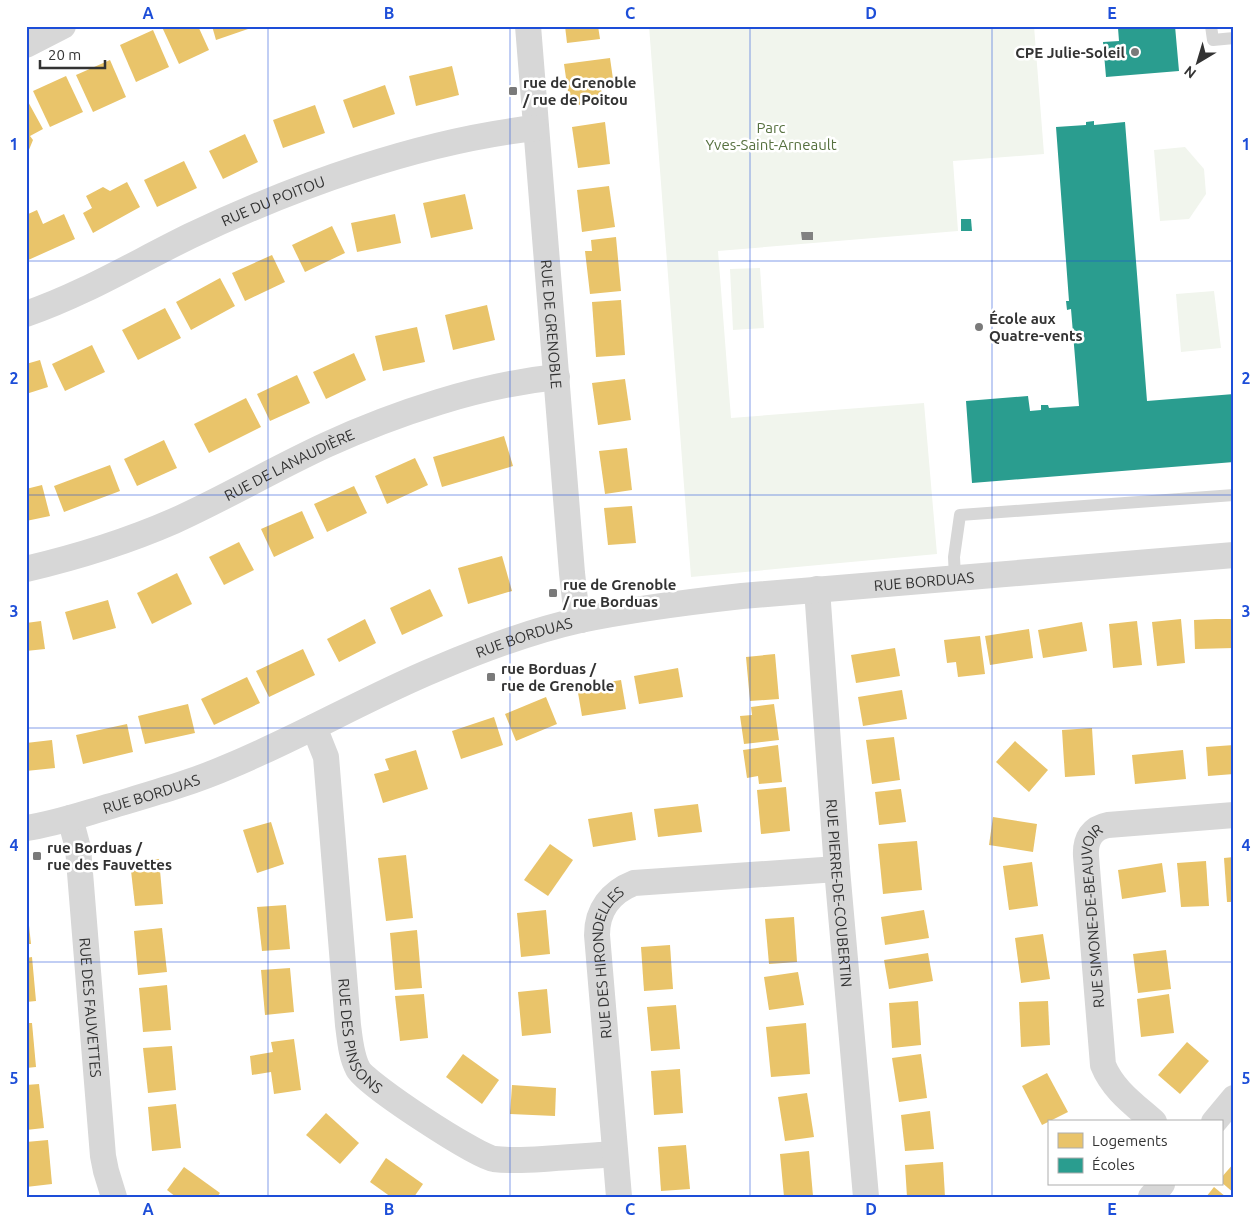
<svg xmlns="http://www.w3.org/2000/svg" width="1260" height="1223" viewBox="0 0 1260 1223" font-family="Ubuntu,sans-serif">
<rect width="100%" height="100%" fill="#fff"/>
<!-- green -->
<g fill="#f1f5ed">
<path d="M 649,26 L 1034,26 L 1044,154 L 953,161 L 958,231 L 718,251 L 731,418 L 924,403 L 937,554 L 691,577 Z"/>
<path d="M 1185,147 L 1204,169 L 1206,194 L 1189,219 L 1160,221 L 1154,150 Z"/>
<path d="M 760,268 L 764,328 L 733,330 L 730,269 Z"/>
<path d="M 1214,291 L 1221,348 L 1181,352 L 1176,294 Z"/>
</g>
<!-- homes -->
<g fill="#e9c46a">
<path d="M 164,26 L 198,26 L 209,50 L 179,64 L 162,27 Z"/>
<path d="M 212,26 L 247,26 L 248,29 L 216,40 Z"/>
<path d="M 565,26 L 598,26 L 600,39 L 567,43 Z"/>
<path d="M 153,30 L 169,67 L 136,82 L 120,45 Z"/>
<path d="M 610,58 L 613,79 L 600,81 L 603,102 L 570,106 L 564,64 Z"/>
<path d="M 110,60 L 126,97 L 93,112 L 76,75 Z"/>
<path d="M 452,66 L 459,95 L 416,106 L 409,76 Z"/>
<path d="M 66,76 L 83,112 L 50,127 L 33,91 Z"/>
<path d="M 385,85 L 395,114 L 353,128 L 343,100 Z"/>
<path d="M 26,98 L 43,129 L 30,136 L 33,140 L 26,157 Z"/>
<path d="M 315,105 L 325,133 L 283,148 L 273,120 Z"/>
<path d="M 605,122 L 610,164 L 578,168 L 572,127 Z"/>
<path d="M 245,134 L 258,162 L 223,179 L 209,151 Z"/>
<path d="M 184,161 L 197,188 L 157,207 L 144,180 Z"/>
<path d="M 127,182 L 140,207 L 93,233 L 83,213 L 92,208 L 86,196 L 103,187 L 110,191 Z"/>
<path d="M 609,186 L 615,227 L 582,232 L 577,190 Z"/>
<path d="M 465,194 L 473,229 L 431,238 L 423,203 Z"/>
<path d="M 37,210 L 43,224 L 64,214 L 75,239 L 26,261 L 26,215 Z"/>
<path d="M 395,214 L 401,243 L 357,252 L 351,223 Z"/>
<path d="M 332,226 L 345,253 L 305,272 L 292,245 Z"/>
<path d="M 616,237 L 621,291 L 590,294 L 585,251 L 592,251 L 591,240 Z"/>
<path d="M 272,255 L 285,282 L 245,301 L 232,273 Z"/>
<path d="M 220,278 L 235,306 L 191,330 L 176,302 Z"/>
<path d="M 621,300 L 625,355 L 596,357 L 592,302 Z"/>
<path d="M 487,305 L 495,340 L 453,350 L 445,315 Z"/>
<path d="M 165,308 L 181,338 L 138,360 L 122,330 Z"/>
<path d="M 417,327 L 425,362 L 383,371 L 375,336 Z"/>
<path d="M 92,345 L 105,372 L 65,391 L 52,364 Z"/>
<path d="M 354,353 L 366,380 L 326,399 L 313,372 Z"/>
<path d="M 40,360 L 48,387 L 26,394 L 26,364 Z"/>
<path d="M 297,375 L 310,403 L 270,421 L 257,394 Z"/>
<path d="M 625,379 L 631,420 L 598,425 L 592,383 Z"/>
<path d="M 246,398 L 261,427 L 209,453 L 194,424 Z"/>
<path d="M 504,436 L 513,466 L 442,487 L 433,457 Z"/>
<path d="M 164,440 L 177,468 L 137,486 L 124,459 Z"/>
<path d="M 627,448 L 632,490 L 605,494 L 599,451 Z"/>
<path d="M 415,458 L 428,485 L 387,504 L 375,476 Z"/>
<path d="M 110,465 L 120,491 L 64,512 L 54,486 Z"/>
<path d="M 42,485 L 50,516 L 26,521 L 26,489 Z"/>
<path d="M 354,486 L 367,513 L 327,532 L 314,504 Z"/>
<path d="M 632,506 L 636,543 L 608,545 L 604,508 Z"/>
<path d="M 302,511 L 314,538 L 274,557 L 261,529 Z"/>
<path d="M 239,542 L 254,570 L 224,585 L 209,557 Z"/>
<path d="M 502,556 L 512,591 L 468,604 L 458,568 Z"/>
<path d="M 177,573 L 192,604 L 152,624 L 137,593 Z"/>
<path d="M 430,589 L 443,616 L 402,635 L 390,608 Z"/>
<path d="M 108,600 L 116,628 L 73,640 L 65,612 Z"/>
<path d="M 365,619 L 376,643 L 339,662 L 327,639 Z"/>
<path d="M 1181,619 L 1185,663 L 1157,666 L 1152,622 Z"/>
<path d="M 1216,619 L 1234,619 L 1234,648 L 1195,649 L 1194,620 Z"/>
<path d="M 41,621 L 45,649 L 26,651 L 26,623 Z"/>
<path d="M 1137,621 L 1142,665 L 1113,668 L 1109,624 Z"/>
<path d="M 1082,622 L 1087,651 L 1043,658 L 1038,630 Z"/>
<path d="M 1029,629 L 1033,658 L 990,665 L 985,636 Z"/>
<path d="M 980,636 L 985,674 L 958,677 L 956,662 L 947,663 L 944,640 Z"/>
<path d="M 895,648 L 900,676 L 856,683 L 851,655 Z"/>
<path d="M 303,649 L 315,675 L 269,697 L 256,671 Z"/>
<path d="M 775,654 L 779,699 L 750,701 L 746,657 Z"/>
<path d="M 678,668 L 683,697 L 639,704 L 634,676 Z"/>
<path d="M 247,677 L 260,703 L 214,725 L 201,699 Z"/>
<path d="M 621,680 L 626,709 L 582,716 L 577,687 Z"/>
<path d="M 902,690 L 907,719 L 863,726 L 858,697 Z"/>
<path d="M 546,697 L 557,724 L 516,741 L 505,714 Z"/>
<path d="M 188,704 L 195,733 L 145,744 L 138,716 Z"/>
<path d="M 774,704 L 779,740 L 744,744 L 740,716 L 752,715 L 751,707 Z"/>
<path d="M 494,717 L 503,745 L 461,759 L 452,731 Z"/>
<path d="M 127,724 L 133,752 L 83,764 L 76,735 Z"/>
<path d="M 1092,728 L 1095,775 L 1065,777 L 1062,730 Z"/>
<path d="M 894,737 L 900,780 L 872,784 L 866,740 Z"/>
<path d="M 52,740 L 55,768 L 26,771 L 26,743 Z"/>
<path d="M 1015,741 L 1048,770 L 1029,792 L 996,762 Z"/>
<path d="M 778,745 L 782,782 L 759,784 L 758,776 L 747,778 L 743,750 Z"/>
<path d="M 1234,745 L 1234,774 L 1208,776 L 1206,747 Z"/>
<path d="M 416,750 L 428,789 L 383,803 L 374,774 L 389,770 L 385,759 Z"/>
<path d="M 1183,750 L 1186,779 L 1135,784 L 1132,755 Z"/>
<path d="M 786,787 L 790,831 L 761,834 L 757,790 Z"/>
<path d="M 901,789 L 906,822 L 879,825 L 875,792 Z"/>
<path d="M 698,804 L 702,832 L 658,837 L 654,809 Z"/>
<path d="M 632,812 L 636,840 L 593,847 L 588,819 Z"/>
<path d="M 993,817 L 1037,824 L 1033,852 L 989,845 Z"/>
<path d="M 271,822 L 284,864 L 257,873 L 243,830 Z"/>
<path d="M 917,841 L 922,890 L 883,894 L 878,844 Z"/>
<path d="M 550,844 L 573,860 L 548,896 L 524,880 Z"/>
<path d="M 406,855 L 413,918 L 386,921 L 378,858 Z"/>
<path d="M 1234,857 L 1234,902 L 1227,902 L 1224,858 Z"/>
<path d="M 159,859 L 163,904 L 135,906 L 130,862 Z"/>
<path d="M 1206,861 L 1209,906 L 1181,907 L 1177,863 Z"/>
<path d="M 1032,862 L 1038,906 L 1009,910 L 1003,866 Z"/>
<path d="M 1162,863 L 1166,892 L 1122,899 L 1118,870 Z"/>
<path d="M 286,905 L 290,949 L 262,951 L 257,907 Z"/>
<path d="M 546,910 L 550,954 L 521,957 L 517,913 Z"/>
<path d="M 924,910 L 929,938 L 885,945 L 881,917 Z"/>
<path d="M 26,916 L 28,916 L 31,944 L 26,944 Z"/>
<path d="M 794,917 L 797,962 L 769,964 L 765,919 Z"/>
<path d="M 162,928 L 167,972 L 138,975 L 134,931 Z"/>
<path d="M 417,930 L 422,988 L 395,990 L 390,933 Z"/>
<path d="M 1043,934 L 1050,979 L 1021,983 L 1015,938 Z"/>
<path d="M 670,945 L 673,989 L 644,991 L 641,947 Z"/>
<path d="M 1166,950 L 1171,989 L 1138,993 L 1133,954 Z"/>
<path d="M 928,953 L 933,981 L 889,989 L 884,960 Z"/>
<path d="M 32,957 L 36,1001 L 26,1002 L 26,958 Z"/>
<path d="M 290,968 L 294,1012 L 265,1015 L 261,970 Z"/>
<path d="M 798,972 L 804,1005 L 769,1010 L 764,977 Z"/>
<path d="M 167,985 L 171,1030 L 143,1032 L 139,988 Z"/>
<path d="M 547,989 L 551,1033 L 522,1036 L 518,992 Z"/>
<path d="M 424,994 L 428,1038 L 400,1041 L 395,996 Z"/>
<path d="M 1169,994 L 1174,1033 L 1141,1037 L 1137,999 Z"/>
<path d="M 918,1001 L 921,1045 L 892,1048 L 889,1003 Z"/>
<path d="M 1048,1001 L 1050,1045 L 1021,1047 L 1019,1002 Z"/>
<path d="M 676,1005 L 680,1049 L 651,1051 L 647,1007 Z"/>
<path d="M 26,1023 L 32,1023 L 36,1067 L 26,1068 Z"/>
<path d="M 806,1023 L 810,1074 L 771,1077 L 766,1027 Z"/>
<path d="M 294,1039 L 301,1090 L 274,1094 L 271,1072 L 252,1075 L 250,1056 L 273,1052 L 271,1042 Z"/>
<path d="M 1187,1042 L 1209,1061 L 1180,1094 L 1158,1075 Z"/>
<path d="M 172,1046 L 176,1090 L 148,1093 L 143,1048 Z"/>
<path d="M 463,1054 L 499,1080 L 482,1104 L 446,1077 Z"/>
<path d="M 921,1054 L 927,1098 L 899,1102 L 892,1058 Z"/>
<path d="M 680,1069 L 683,1113 L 654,1115 L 651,1071 Z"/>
<path d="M 1047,1073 L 1068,1112 L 1042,1125 L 1022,1086 Z"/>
<path d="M 39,1084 L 44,1128 L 26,1130 L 26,1085 Z"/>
<path d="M 512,1085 L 556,1088 L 555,1116 L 510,1114 Z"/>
<path d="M 807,1093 L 814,1137 L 785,1141 L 778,1097 Z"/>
<path d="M 176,1104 L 181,1148 L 152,1151 L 148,1107 Z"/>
<path d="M 930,1111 L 934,1149 L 905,1151 L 901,1115 Z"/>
<path d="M 326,1113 L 359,1143 L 340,1164 L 306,1135 Z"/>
<path d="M 48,1140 L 52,1184 L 26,1187 L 26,1142 Z"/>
<path d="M 686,1145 L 690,1189 L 661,1191 L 658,1147 Z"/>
<path d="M 809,1151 L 813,1196 L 784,1197 L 780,1154 Z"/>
<path d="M 386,1158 L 423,1184 L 414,1197 L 391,1197 L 370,1182 Z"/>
<path d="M 943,1162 L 945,1197 L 907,1197 L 905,1165 Z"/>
<path d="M 1234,1163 L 1234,1193 L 1221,1182 L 1221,1178 Z"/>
<path d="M 184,1167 L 220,1193 L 217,1197 L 176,1197 L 167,1190 Z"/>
<path d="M 1214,1187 L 1226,1197 L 1206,1197 Z"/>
</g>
<!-- schools -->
<g fill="#2a9d8f">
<path d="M 1130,26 L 1175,26 L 1179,71 L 1106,77 L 1103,42 L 1119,41 L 1118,28 Z"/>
<path d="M 1094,121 L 1094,125 L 1125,122 L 1147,401 L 1234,394 L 1234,462 L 972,483 L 966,401 L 1028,396 L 1030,411 L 1041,410 L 1041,405 L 1048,405 L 1049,408 L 1079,406 L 1071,309 L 1067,310 L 1066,301 L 1069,301 L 1056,127 L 1086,125 L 1086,122 Z"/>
<path d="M 961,219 L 971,219 L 972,231 L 961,231 Z"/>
</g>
<!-- building -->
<path fill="#818181" d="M 801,232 L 813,232 L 813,240 L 802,240 Z"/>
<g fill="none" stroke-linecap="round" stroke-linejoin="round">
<!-- service -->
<g stroke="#d7d7d7" stroke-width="12">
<path d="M 1211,26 L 1213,40 L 1234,38"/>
<path d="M 955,577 L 954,557 L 960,515 L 1234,495"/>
</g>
<!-- minor -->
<g stroke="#d7d7d7" stroke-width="26">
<path id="s1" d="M 528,26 L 572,573 L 575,600 L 581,620"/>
<path d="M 26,45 L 63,26"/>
<path id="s2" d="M 26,314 C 84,294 135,263 190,236 C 295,186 420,141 535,128"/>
<path id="s3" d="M 26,569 C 77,557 126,542 174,521 C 225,498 274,469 326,445 C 396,413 480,385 557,377"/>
<path id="s4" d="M 817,589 L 837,869 L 866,1197"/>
<path id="s5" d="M 314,727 L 326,757 L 348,1025 C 350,1040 351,1056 358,1069 C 367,1085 476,1156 494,1159 C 510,1161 527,1160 543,1159 C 567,1157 591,1156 615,1154"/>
<path id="s6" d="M 70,818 L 78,848 L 103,1156 L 106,1171 L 114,1197"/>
<path id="s7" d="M 26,828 C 55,824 83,814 111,806 C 151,794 191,783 230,766 C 300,737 366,698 436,669 C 483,649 531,631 580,620 C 633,609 688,602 742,596 L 1234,555"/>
<path id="s8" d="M 1154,1122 C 1135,1105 1113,1090 1103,1065 L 1086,856 C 1085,839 1092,828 1108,825 L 1234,815"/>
<path d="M 1214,1122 L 1234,1098"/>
<path id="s9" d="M 619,1197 L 597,935 C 597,910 611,892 634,883 L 837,869"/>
<path d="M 1151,1197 L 1162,1184"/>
</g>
</g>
<!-- grid -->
<path fill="none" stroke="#1d4ed8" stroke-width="1" stroke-opacity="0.55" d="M 268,26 L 268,1197M 510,26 L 510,1197M 750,26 L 750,1197M 992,26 L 992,1197M 26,261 L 1234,261M 26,495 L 1234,495M 26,728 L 1234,728M 26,962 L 1234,962"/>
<!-- markers -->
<g fill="#7a7a7a" stroke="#fff" stroke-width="2">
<circle cx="1135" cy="52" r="5"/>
<rect x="508" y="86" width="10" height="10" rx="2.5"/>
<circle cx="979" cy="327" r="5"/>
<rect x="548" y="588" width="10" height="10" rx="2.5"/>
<rect x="486" y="672" width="10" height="10" rx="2.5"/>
<rect x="32" y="851" width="10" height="10" rx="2.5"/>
</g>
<g text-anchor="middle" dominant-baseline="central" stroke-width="5" stroke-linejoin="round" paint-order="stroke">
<!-- poi labels -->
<g font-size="15" font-weight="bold" fill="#333" stroke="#fff" text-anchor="start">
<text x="1125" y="52" text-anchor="end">CPE Julie-Soleil</text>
<text x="523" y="82">rue de Grenoble<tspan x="523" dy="17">/ rue de Poitou</tspan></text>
<text x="989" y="318">École aux<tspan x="989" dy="17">Quatre-vents</tspan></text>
<text x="563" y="584">rue de Grenoble<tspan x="563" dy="17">/ rue Borduas</tspan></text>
<text x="501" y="668">rue Borduas /<tspan x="501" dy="17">rue de Grenoble</tspan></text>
<text x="47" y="847">rue Borduas /<tspan x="47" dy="17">rue des Fauvettes</tspan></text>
</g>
<!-- park labels -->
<g font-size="15" fill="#56703f" stroke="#fff">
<text x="771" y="127">Parc<tspan x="771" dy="17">Yves-Saint-Arneault</tspan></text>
</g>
<!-- street labels -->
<g font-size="15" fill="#333" stroke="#fff">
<text stroke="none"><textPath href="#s2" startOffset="272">RUE DU POITOU</textPath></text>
<text stroke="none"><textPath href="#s1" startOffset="299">RUE DE GRENOBLE</textPath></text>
<text stroke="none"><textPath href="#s3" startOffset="284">RUE DE LANAUDIÈRE</textPath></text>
<text stroke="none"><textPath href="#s7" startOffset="940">RUE BORDUAS</textPath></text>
<text stroke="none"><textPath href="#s7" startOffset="535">RUE BORDUAS</textPath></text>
<text stroke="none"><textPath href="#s7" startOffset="130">RUE BORDUAS</textPath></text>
<text stroke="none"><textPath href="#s4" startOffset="305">RUE PIERRE-DE-COUBERTIN</textPath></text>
<text stroke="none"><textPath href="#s8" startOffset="228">RUE SIMONE-DE-BEAUVOIR</textPath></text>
<text stroke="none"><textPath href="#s9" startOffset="238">RUE DES HIRONDELLES</textPath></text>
<text stroke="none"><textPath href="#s6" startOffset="191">RUE DES FAUVETTES</textPath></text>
<text stroke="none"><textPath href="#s5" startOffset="316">RUE DES PINSONS</textPath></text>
</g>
</g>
<!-- border -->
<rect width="1260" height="1223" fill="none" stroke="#ffffff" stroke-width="55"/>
<!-- legend -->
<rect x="1048" y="1120" width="175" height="65" fill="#ffffff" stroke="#adadad"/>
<rect x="1058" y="1133" width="25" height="15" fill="#e9c46a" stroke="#adadad"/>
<text x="1092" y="1146" font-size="15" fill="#333333">Logements</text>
<rect x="1058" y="1158" width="25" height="15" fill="#2a9d8f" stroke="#adadad"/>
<text x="1092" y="1170" font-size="15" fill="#333333">Écoles</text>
<!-- north arrow -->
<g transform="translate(1198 62) rotate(218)" stroke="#ffffff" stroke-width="4" paint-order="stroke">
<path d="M0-4L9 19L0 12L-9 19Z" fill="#333333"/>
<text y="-8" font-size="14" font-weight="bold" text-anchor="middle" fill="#333333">N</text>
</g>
<!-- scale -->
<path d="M40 60v8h65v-8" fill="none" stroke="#333333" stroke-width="2.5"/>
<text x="48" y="60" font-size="15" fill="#333333" stroke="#ffffff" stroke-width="4" paint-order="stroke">20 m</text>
<rect x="28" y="28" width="1204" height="1168" fill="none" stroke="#1d4ed8" stroke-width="2"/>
<g font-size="16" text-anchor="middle" font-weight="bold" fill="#1d4ed8">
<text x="148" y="19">A</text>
<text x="389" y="19">B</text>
<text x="630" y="19">C</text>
<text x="871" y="19">D</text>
<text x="1112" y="19">E</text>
<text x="14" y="150">1</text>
<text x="1246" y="150">1</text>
<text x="14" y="384">2</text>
<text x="1246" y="384">2</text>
<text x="14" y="617">3</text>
<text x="1246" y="617">3</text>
<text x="14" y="851">4</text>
<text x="1246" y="851">4</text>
<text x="14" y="1084">5</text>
<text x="1246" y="1084">5</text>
<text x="148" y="1215">A</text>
<text x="389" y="1215">B</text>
<text x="630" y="1215">C</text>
<text x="871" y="1215">D</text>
<text x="1112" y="1215">E</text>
</g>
</svg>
